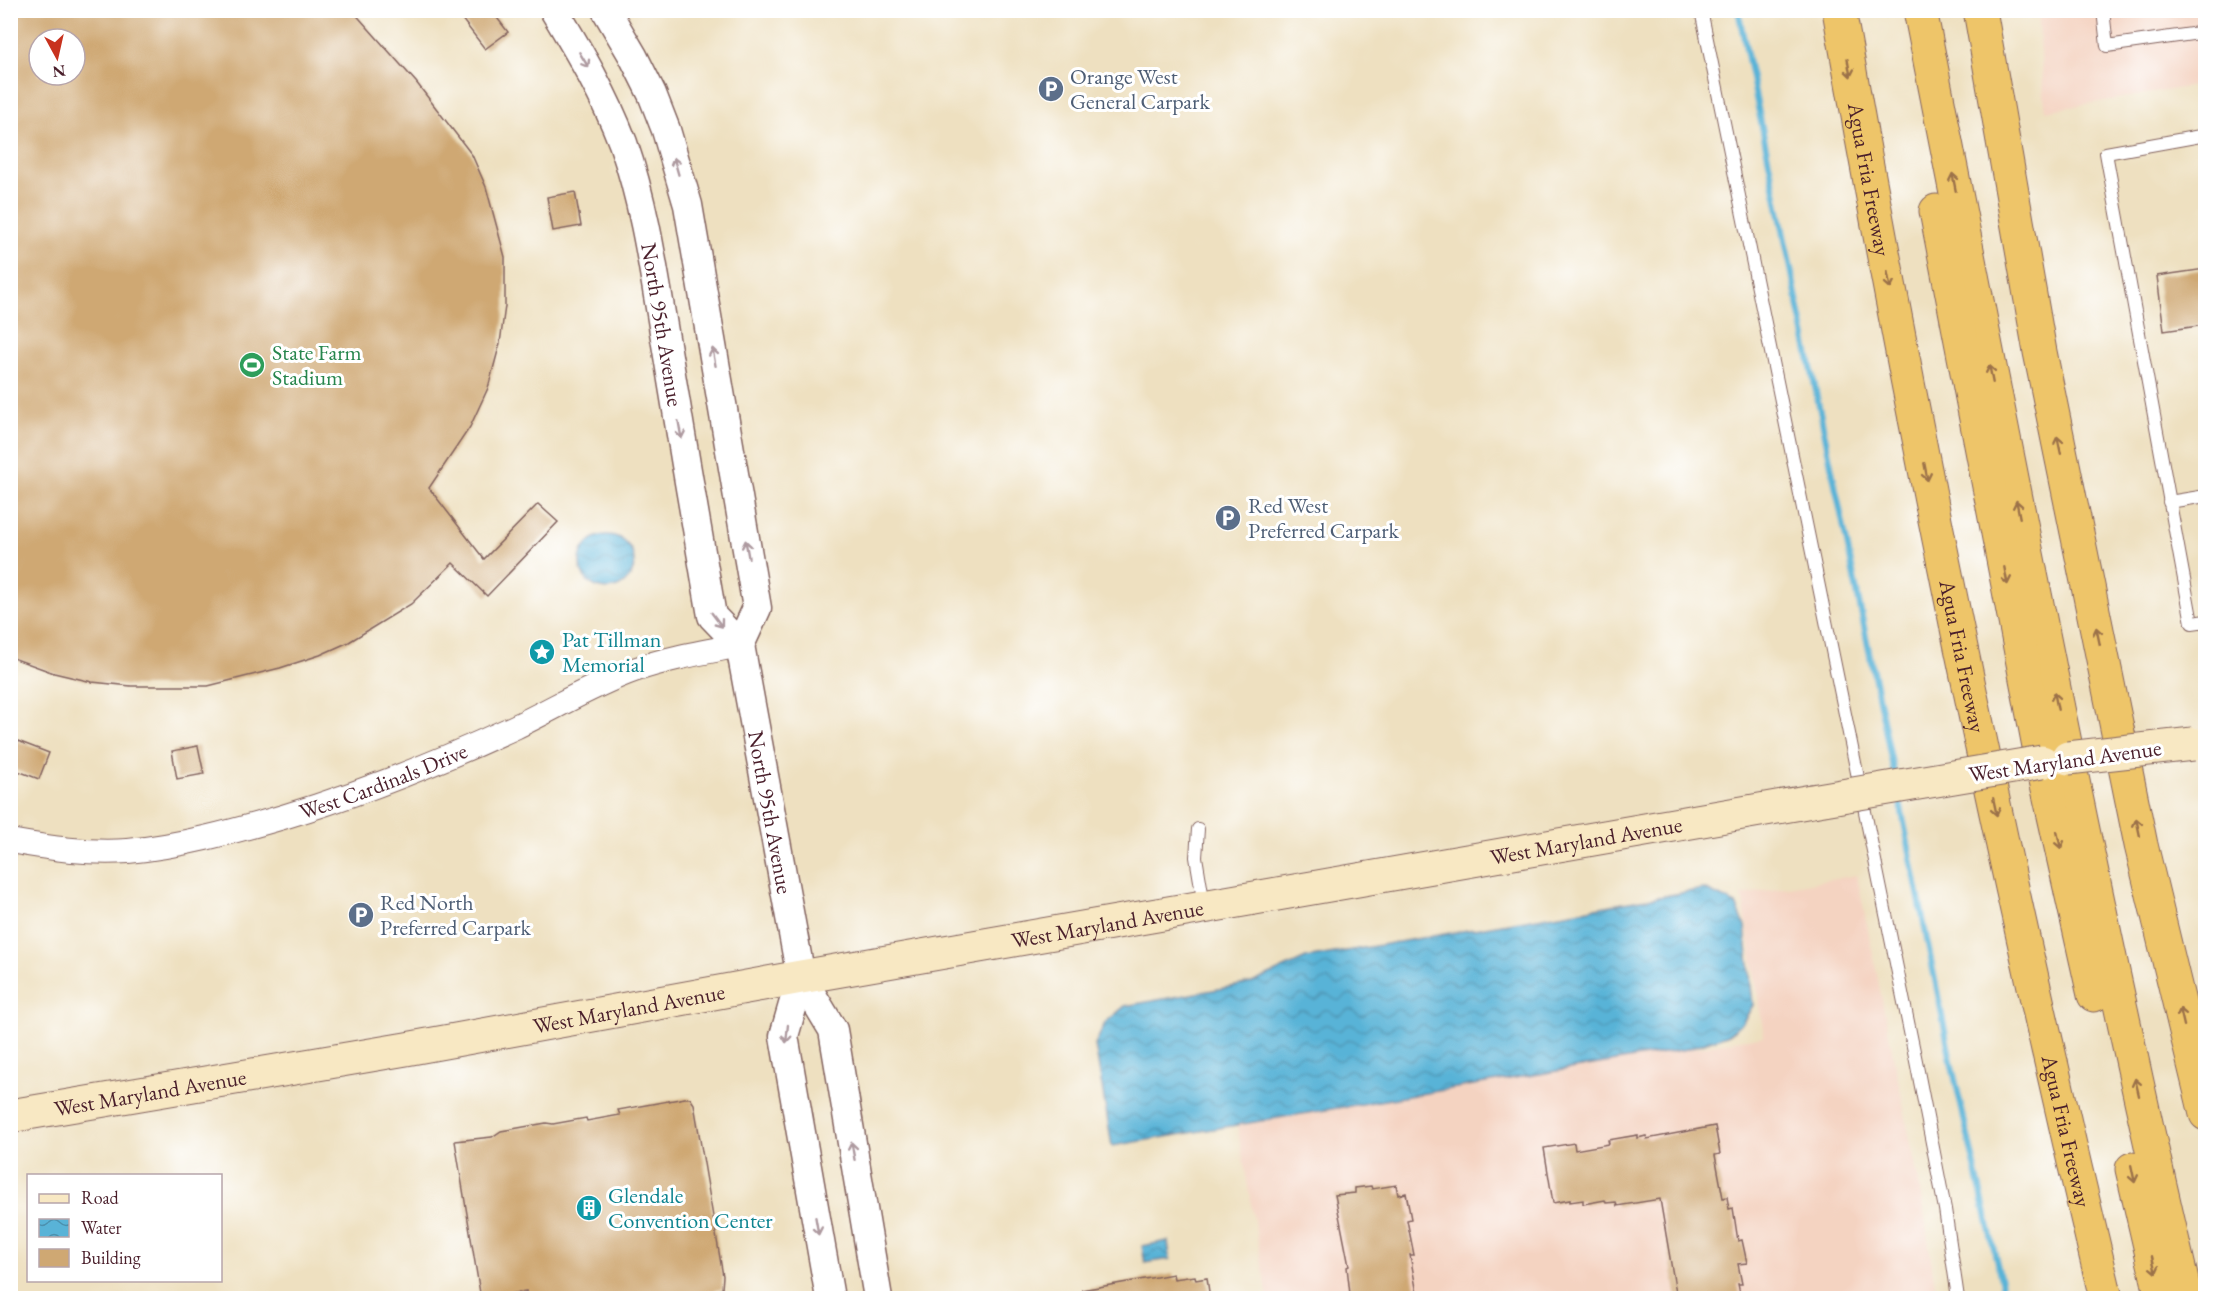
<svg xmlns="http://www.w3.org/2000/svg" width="2216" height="1309" viewBox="0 0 2216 1309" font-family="'EB Garamond',serif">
<defs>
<pattern id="water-waves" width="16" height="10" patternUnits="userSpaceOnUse" patternTransform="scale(1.5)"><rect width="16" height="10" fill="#59b3d7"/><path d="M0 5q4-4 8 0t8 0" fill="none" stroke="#4c91af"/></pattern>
</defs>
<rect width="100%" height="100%" fill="#fff"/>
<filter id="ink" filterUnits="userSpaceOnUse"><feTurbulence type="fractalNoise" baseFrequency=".0167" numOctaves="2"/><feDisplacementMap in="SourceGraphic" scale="12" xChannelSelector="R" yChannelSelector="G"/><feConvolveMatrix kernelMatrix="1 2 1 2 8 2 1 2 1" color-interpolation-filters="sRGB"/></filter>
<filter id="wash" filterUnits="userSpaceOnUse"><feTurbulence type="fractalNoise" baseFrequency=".008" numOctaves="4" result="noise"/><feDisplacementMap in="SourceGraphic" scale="24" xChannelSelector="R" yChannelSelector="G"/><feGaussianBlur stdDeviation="1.35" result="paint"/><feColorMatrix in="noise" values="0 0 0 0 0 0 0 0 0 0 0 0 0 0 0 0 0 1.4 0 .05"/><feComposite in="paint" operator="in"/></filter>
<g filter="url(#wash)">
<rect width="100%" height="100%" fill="#eee0c0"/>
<!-- built -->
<g fill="#f4d3c1">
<path d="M 2038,11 L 2205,11 L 2205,84 L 2046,111 L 2044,98 Z"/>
<path d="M 1857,875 L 1921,1193 L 1937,1298 L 1268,1298 L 1237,1126 L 1764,1036 L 1742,895 Z"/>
</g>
<!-- water -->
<g fill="url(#water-waves)" stroke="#526981" stroke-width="1.5">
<circle cx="607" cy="562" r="27"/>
<path d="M 1704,889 L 1736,904 L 1745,926 L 1753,1005 L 1743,1022 L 1729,1034 L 1687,1049 L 1112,1146 L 1095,1045 L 1105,1023 L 1125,1006 L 1252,983 L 1306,958 Z"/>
<path d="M 1168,1241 L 1170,1259 L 1145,1263 L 1142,1246 Z"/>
</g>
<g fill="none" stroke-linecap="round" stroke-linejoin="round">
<!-- stream -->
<g stroke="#59b3d7" stroke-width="6">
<path d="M 1738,10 L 1895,778"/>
<path d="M 1899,797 L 1952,1066 L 2005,1298"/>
</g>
</g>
<g id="blocks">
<!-- building -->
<g fill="#cfa873" fill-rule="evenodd">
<path d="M 10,10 L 352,10 L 416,82 L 472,155 L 486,187 L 505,257 L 505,306 L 500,343 L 488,388 L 470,427 L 429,488 L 484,559 L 538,504 L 558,522 L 487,596 L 453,563 L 411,604 L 349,642 L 320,655 L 280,668 L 208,686 L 131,686 L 92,682 L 54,673 L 10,657 ZM 39,39 L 75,39 L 75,75 L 39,75 Z"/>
<path d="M 455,10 L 491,10 L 508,32 L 485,49 Z"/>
<path d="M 575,192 L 581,226 L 553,231 L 547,197 Z"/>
<path d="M 2205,269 L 2205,325 L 2164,331 L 2157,276 Z"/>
<path d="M 10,738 L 49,753 L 39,779 L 10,768 Z"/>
<path d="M 198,746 L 204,774 L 177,779 L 172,751 Z"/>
<path d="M 685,1098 L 690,1098 L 694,1104 L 723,1276 L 722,1289 L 683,1296 L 683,1299 L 527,1299 L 526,1291 L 481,1299 L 455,1141 L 492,1137 L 501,1131 L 546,1123 L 553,1124 L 586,1118 L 587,1121 L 620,1115 L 618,1110 Z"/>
<path d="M 1715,1126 L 1720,1154 L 1715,1155 L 1723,1198 L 1727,1197 L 1729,1209 L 1733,1208 L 1738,1241 L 1742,1240 L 1747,1263 L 1738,1264 L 1742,1284 L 1738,1284 L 1741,1299 L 1677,1299 L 1660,1199 L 1617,1206 L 1616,1202 L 1606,1203 L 1605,1200 L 1583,1204 L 1583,1200 L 1570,1202 L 1570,1200 L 1553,1203 L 1544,1148 L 1574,1143 L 1575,1150 L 1609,1144 L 1608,1140 L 1638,1135 L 1638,1138 L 1646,1136 L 1647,1139 Z"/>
<path d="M 1396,1185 L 1398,1195 L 1406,1193 L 1411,1219 L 1407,1220 L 1414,1255 L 1410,1255 L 1418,1299 L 1355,1299 L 1354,1294 L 1350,1294 L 1347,1267 L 1349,1266 L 1335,1195 L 1355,1193 L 1355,1188 L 1371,1186 L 1372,1189 Z"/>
<path d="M 1173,1274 L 1174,1279 L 1195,1276 L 1196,1280 L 1207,1278 L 1210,1299 L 1082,1299 L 1082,1290 Z"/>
</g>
</g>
</g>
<g filter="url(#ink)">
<use href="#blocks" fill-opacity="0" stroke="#83635f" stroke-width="1.5"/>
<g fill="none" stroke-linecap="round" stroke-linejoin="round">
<!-- service casing -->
<g stroke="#83635f" stroke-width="14">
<g id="service">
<path d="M 1701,10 L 1916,1061 L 1945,1209 L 1958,1298"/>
<path d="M 2103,10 L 2107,46 L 2206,32"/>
<path d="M 2206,135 L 2106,153 L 2192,623 L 2206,621"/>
<path d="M 2169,502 L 2206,496"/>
<path d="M 1198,829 L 1196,857 L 1204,905"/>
</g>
</g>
<!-- minor casing -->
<g stroke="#83635f" stroke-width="26">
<g id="minor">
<path id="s1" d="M 10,841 C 49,848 89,854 128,851 C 180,846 232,832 283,817 C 363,793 439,762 515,727 C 555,708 592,685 634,670 C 668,658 705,652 740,645"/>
</g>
</g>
<!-- tertiary casing -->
<g stroke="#83635f" stroke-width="31">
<g id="tertiary">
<path id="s2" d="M 554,10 C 580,53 605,96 623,143 C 645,206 654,273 665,338 C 680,431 696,523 712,616 L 740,645 L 801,977 L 833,1030 L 878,1298"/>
<path d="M 606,10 L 633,56 L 652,94 L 666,130 L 688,205 L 757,608 L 740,645"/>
<path d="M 801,977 L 784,1036 L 830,1298"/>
</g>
</g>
<!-- secondary casing -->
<g stroke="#83635f" stroke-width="35">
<g id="secondary">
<path id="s3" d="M 10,1116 L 406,1049 L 801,977 L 1812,801"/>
</g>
</g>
<!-- motorway casing -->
<g stroke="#83635f" stroke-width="35">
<g id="motorway">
<path id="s4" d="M 1839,10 C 1915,442 2004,872 2106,1298"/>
<path d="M 1920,10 C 2005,441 2086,872 2186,1298"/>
<path d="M 1980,10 L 2040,352 L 2141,845 L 2206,1114"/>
<path d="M 1936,211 L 2042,762 L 2094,995"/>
<path d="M 2132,1169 L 2162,1298"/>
</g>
</g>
<!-- service -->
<use href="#service" stroke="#fff" stroke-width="12"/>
<!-- minor -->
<use href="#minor" stroke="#fff" stroke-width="24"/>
<!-- tertiary -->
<use href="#tertiary" stroke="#fff" stroke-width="28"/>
<!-- secondary -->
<use href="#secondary" stroke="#f8e8c3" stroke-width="33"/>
<!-- motorway -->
<use href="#motorway" stroke="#eec569" stroke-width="33"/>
<!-- secondary-bridge casing -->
<g stroke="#83635f" stroke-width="35" stroke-linecap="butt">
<g id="secondary-bridge">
<path d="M 2068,758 L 2193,744"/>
<path d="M 1812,801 L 2042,762"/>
</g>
</g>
<!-- secondary-bridge -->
<use href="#secondary-bridge" stroke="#f8e8c3" stroke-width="33"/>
</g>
<!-- one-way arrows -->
<defs><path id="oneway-shaft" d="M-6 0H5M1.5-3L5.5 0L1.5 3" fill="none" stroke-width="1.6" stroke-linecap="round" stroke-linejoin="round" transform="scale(1.5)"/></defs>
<g stroke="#ae9aa0">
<use href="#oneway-shaft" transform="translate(584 60) rotate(59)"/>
<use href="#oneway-shaft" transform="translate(676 166) rotate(-106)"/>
<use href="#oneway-shaft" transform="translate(714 357) rotate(-100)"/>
<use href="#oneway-shaft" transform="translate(680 430) rotate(80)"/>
<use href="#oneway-shaft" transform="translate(747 549) rotate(-100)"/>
<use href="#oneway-shaft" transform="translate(717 620) rotate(53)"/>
<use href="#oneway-shaft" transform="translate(787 1034) rotate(96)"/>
<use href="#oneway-shaft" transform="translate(853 1151) rotate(-100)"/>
<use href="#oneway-shaft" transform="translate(817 1226) rotate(80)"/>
</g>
<g stroke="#9c724a">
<use href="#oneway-shaft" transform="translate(1849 68) rotate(80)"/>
<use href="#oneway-shaft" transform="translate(1954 182) rotate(-101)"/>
<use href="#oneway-shaft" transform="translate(1889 280) rotate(79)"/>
<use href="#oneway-shaft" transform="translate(1991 374) rotate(-101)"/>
<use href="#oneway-shaft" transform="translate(2059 445) rotate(-102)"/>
<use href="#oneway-shaft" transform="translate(1926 472) rotate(79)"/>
<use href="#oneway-shaft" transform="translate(2018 509) rotate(-101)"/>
<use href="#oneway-shaft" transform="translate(2006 576) rotate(79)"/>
<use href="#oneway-shaft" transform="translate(2098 636) rotate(-102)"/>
<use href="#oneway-shaft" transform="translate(2056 701) rotate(-101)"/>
<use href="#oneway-shaft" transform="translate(1995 807) rotate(78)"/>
<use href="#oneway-shaft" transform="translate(2138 827) rotate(-102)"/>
<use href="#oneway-shaft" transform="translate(2059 840) rotate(77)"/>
<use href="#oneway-shaft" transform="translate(2182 1017) rotate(-103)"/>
<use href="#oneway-shaft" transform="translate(2137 1087) rotate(-103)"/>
<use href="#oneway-shaft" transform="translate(2133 1174) rotate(78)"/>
<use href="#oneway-shaft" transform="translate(2154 1265) rotate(77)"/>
</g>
</g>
<!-- icons -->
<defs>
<g id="parking-disc" transform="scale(1.35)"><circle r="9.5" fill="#5c6f8a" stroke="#fff"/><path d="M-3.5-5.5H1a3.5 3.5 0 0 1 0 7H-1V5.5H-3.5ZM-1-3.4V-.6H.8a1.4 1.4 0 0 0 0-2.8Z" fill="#fff"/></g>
<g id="stadium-disc" transform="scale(1.35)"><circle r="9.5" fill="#2e9e5b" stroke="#fff"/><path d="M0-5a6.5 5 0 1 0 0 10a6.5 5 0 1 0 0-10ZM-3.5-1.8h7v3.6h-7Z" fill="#fff"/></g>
<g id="sight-disc" transform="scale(1.35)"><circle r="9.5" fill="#0f9aa8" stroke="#fff"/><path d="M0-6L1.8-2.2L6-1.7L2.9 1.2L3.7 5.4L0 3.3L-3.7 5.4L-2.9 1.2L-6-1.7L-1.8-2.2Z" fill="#fff"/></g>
<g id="building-disc" transform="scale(1.35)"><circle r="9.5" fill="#0f9aa8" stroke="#fff"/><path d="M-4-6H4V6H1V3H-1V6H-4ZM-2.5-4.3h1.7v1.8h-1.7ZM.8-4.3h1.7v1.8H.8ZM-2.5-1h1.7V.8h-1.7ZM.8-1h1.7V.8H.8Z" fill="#fff"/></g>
</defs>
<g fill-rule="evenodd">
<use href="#parking-disc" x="1051" y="89"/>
<use href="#stadium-disc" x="252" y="365"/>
<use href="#parking-disc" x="1228" y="518"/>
<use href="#sight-disc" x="542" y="652"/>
<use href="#parking-disc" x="361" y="915"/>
<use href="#building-disc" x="589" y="1208"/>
</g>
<g text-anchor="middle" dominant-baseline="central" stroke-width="6" stroke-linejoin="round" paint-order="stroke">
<!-- service labels -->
<g font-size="22" fill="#4e5e75" stroke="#fff" text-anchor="start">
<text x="1070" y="76">Orange West<tspan x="1070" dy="25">General Carpark</tspan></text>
<text x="1248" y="505">Red West<tspan x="1248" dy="25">Preferred Carpark</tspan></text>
<text x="380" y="902">Red North<tspan x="380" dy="25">Preferred Carpark</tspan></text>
</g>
<!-- street labels -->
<g font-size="22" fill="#4a1f2b" stroke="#fff">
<text stroke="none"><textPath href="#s4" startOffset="172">Agua Fria Freeway</textPath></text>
<text stroke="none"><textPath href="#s2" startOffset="336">North 95th Avenue</textPath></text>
<text stroke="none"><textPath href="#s4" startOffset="658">Agua Fria Freeway</textPath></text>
<text transform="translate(2065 761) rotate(-8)">West Maryland Avenue</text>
<text stroke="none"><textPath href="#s1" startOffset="384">West Cardinals Drive</textPath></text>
<text stroke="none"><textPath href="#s2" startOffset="842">North 95th Avenue</textPath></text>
<text stroke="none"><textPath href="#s3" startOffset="1600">West Maryland Avenue</textPath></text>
<text stroke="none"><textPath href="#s3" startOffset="1114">West Maryland Avenue</textPath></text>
<text stroke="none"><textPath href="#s3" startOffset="628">West Maryland Avenue</textPath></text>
<text stroke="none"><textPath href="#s3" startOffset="142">West Maryland Avenue</textPath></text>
<text stroke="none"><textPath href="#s4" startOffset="1144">Agua Fria Freeway</textPath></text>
</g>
<!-- leisure labels -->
<g font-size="22" fill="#27864d" stroke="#fff" text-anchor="start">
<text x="272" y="352">State Farm<tspan x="272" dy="25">Stadium</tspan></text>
</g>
<!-- culture labels -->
<g font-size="22" fill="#0d838f" stroke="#fff" text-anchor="start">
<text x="562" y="639">Pat Tillman<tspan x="562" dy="25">Memorial</tspan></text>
<text x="608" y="1195">Glendale<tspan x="608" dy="25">Convention Center</tspan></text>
</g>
</g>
<!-- margin -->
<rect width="2216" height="1309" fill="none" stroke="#fff" stroke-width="36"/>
<!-- legend -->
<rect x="27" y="1174" width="195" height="108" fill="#ffffff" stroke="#b7a5aa" stroke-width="1.5"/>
<rect x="39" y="1194" width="30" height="9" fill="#f8e8c3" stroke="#b7a5aa" stroke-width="1.5"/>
<text x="81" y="1204" font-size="18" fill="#4a1f2b">Road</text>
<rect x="39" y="1219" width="30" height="18" fill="url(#water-waves)" stroke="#b7a5aa" stroke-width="1.5"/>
<text x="81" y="1234" font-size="18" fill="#4a1f2b">Water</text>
<rect x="39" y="1249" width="30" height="18" fill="#cfa873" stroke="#b7a5aa" stroke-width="1.5"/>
<text x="81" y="1264" font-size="18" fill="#4a1f2b">Building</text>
<!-- north arrow -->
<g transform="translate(57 57) rotate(172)"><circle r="28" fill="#ffffff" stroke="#b7a5aa" stroke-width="1.5"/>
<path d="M0-4.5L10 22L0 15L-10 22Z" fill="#c8321e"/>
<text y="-9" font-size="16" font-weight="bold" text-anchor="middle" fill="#4a1f2b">N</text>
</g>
</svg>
